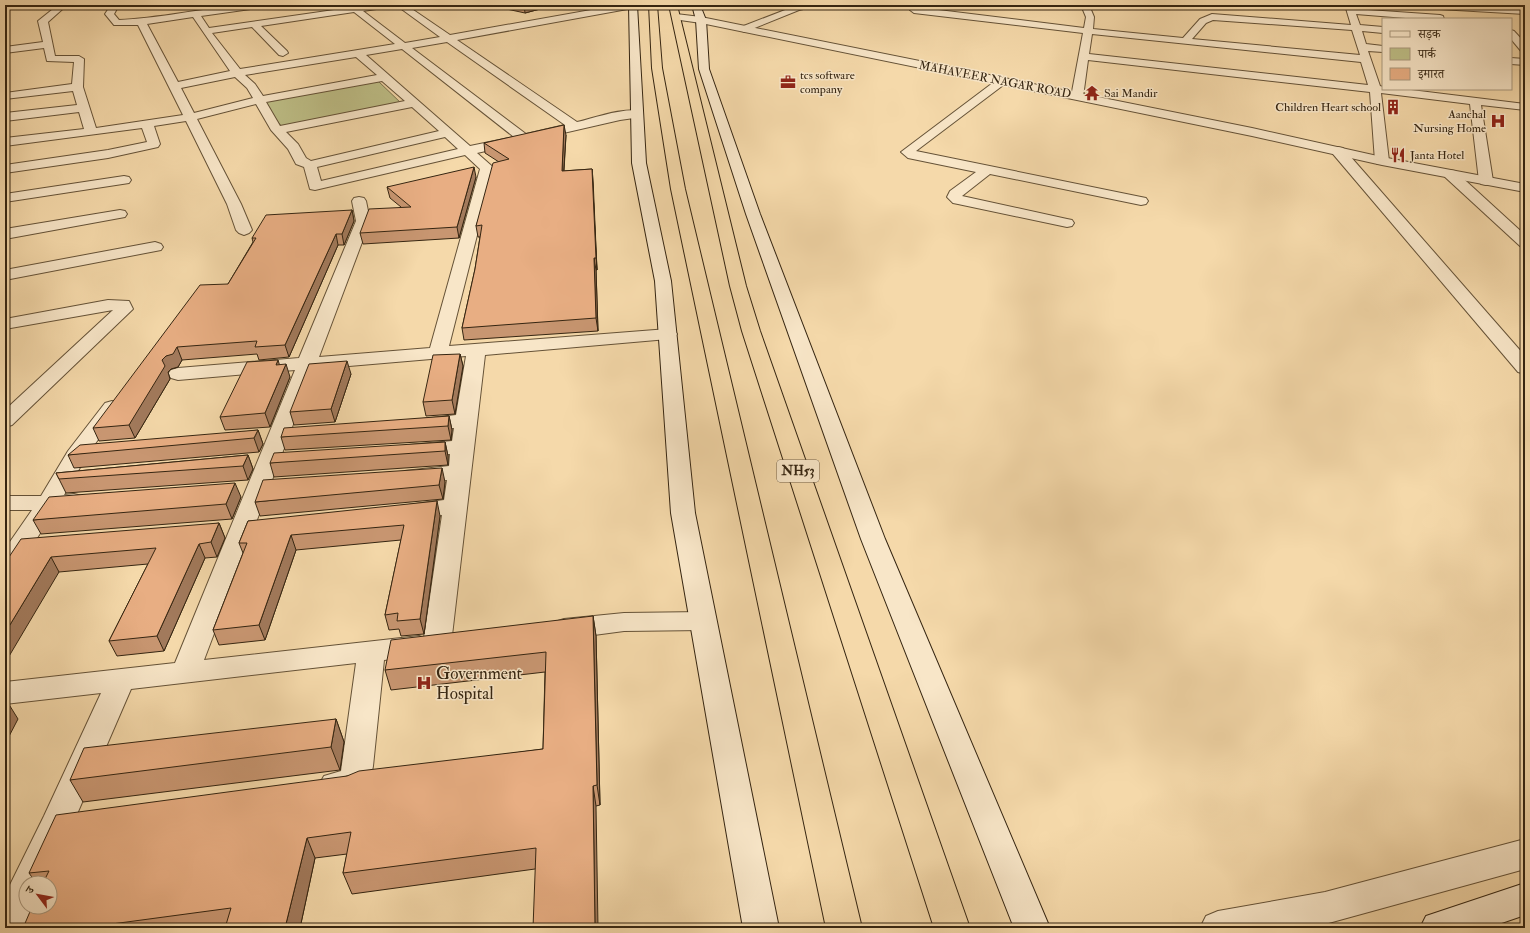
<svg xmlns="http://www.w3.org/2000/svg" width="1530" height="933" viewBox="0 0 1530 933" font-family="'IM FELL Double Pica','Noto Serif Devanagari',serif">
<rect width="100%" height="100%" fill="#f5d9aa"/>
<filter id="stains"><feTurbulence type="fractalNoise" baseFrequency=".005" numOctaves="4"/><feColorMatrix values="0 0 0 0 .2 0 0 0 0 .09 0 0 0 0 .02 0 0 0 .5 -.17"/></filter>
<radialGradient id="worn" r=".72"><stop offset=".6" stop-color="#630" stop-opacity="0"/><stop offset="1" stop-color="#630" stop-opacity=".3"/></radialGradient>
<!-- green -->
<path fill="#bebf87" stroke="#7a724c" d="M 377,80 L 402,104 L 282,127 L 261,100 Z"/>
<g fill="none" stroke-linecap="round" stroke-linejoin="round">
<!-- minor casing -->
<g stroke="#655237" stroke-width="2">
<g id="minor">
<path d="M 58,5 L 67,5 L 48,22 L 55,56 L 79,56 L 84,59 L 83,87 L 96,128 L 183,115 L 138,25 L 114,25 L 105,14 L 111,5 L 119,5 L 114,14 L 119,20 C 168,18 214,5 262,5 L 258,8 L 201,16 L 209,28 L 348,8 L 346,5 L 387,5 L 383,8 L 363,11 L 405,43 L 440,37 L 396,5 L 406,5 L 450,35 L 619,5 L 656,5 L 652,8 L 633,8 L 457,40 L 577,122 C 594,118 625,107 641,111 L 643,114 L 641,117 L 620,120 L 477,153 L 494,168 L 449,346 L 668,329 L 674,330 L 677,334 L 674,338 L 668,339 L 485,355 L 451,644 L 447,651 L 437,654 L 429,652 L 419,656 L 384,660 L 373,766 L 370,782 L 365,791 C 351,796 338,799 324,794 L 319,785 L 324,776 L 341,771 L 356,663 L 131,689 L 74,821 L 45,883 L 26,883 L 26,907 L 34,907 L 25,928 L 5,928 L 5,895 L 44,816 L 101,693 L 5,704 L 5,682 L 175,663 L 295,370 L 178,380 L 171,378 L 168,374 L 171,370 L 178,368 L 299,358 L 356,221 L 352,201 L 354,198 L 359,197 L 364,198 L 366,201 L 370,221 L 319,357 L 430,348 L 480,169 L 465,155 L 315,190 L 310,189 L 304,167 L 296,164 L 288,149 L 271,130 L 256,104 L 197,119 L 241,204 L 252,230 L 249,233 L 244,235 L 239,233 L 236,230 L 227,204 L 186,121 L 154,126 L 160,144 L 158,147 L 108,158 L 5,173 L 5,165 L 108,150 L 147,142 L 142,128 L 5,146 L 5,138 L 84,129 L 79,112 L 5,121 L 5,113 L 77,105 L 73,91 L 5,99 L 5,93 L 72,84 L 74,62 L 47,61 L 44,48 L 5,53 L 5,47 L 43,42 L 38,21 ZM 354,12 L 395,44 L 240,69 L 212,33 L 252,27 L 279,55 L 283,56 L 288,53 L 287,51 L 261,26 ZM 193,17 L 230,71 L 178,82 L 147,24 ZM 447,42 L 565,125 L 526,134 L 412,48 ZM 402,49 L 514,137 L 470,146 L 366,55 ZM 356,57 L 377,75 L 263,96 L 255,84 L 245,75 ZM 235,77 L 247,88 L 253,98 L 194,113 L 181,88 ZM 382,81 L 405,101 L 280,126 L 266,102 ZM 412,107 L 439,131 L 311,161 L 306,158 L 298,144 L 286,132 ZM 445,137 L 458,149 L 321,181 L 317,167 ZM 466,356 L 456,415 L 414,420 L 411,424 L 414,428 L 421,430 L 454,428 L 452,441 L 409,445 L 406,450 L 409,455 L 417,456 L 450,454 L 449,466 L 405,471 L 402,476 L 405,481 L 413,483 L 447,480 L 444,500 L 401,506 L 397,511 L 401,516 L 409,518 L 442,515 L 424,638 L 419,636 L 204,660 L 314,369 Z"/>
<path d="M 798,5 L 813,5 L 812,7 L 799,10 L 747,31 L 744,32 L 739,29 L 741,27 Z"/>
<path d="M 1081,5 L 1089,5 L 1094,17 L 1093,29 L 1183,38 L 1200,19 L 1212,14 L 1351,25 L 1345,5 L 1353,5 L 1354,9 L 1440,15 L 1443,16 L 1444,19 L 1418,19 L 1356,14 L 1360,25 L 1383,27 L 1383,33 L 1362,31 L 1366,44 L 1383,46 L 1383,52 L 1368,51 L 1380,86 L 1383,87 L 1383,89 L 1403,89 L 1525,104 L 1525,110 L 1481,105 L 1493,181 L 1491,184 L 1486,185 L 1481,184 L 1479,181 L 1470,104 L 1381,93 L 1389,161 L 1387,164 L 1377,164 L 1375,161 L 1370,92 L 1088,60 L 1083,97 L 1081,99 L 1073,99 L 1071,97 L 1083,33 L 914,13 L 910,10 L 914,7 L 1084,28 L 1086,17 ZM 1213,20 L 1352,30 L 1360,55 L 1192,39 L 1206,23 ZM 1092,34 L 1361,62 L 1368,85 L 1089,54 Z"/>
<path d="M 1418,5 L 1467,5 L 1525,8 L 1525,14 L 1422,8 Z"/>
<path d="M 1511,30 L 1514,31 L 1525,43 L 1525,52 L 1521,51 L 1511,39 Z"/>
<path d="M 1511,58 L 1525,59 L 1525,65 L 1511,64 Z"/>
<path d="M 1002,78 L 1006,79 L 1007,81 L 1006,83 L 916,151 L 1141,197 L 1146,198 L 1148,201 L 1146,204 L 1141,205 L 990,174 L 962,196 L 1067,219 L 1072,220 L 1074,223 L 1072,226 L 1067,227 L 958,204 L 953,203 L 947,197 L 950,191 L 976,172 L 908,158 L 901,152 L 998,79 Z"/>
<path d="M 1338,147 L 1343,148 L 1525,356 L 1525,374 L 1518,372 L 1333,154 L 1332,151 L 1333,148 Z"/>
<path d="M 1450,170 L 1455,171 L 1525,235 L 1525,248 L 1520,246 L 1445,177 L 1443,174 L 1445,171 Z"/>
<path d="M 124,176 L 129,177 L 131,180 L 129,183 L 5,202 L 5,194 Z"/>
<path d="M 120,210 L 125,211 L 127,214 L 125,217 L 5,239 L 5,229 Z"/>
<path d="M 155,242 L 161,244 L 163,247 L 161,250 L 5,280 L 5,270 Z"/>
<path d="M 108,300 L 129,301 L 133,309 L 12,425 L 5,427 L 5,410 L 113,310 L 5,329 L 5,319 Z"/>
<path d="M 112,401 L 119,403 L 122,407 L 89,452 L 64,495 L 74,494 L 82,496 L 85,501 L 82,506 L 55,510 L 14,574 L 5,576 L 5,549 L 32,510 L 5,510 L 5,496 L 41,496 L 68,451 L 105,403 Z"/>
<path d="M 703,612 L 712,614 L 716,621 L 712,628 L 703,630 L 624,631 L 564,639 L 555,636 L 551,629 L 555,622 L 564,619 L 624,613 Z"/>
</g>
</g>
<!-- tertiary casing -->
<g stroke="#655237" stroke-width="2">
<g id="tertiary">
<path d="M 676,14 L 701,17 L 1252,128 L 1382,157 L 1525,184 L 1525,192 L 1382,165 L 1252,136 L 701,23 L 673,19 L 672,17 L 673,15 Z"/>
<path d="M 1525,839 L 1525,869 L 1325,924 L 1305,928 L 1200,928 L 1206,916 L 1218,911 L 1325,892 Z"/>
</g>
</g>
<!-- secondary casing -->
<g stroke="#352511" stroke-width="2">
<g id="secondary">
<path d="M 629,5 L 637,5 L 646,163 L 671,281 L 695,513 L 779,928 L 743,928 L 671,513 L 655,281 L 632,163 Z"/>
<path d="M 692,5 L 700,5 L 706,20 L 709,69 L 760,214 L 885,539 L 1050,928 L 1014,928 L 861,539 L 746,214 L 699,69 L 696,20 Z"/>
<path d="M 1525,883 L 1525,915 L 1487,928 L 1420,928 L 1426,916 Z"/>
</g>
</g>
<!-- trunk casing -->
<g stroke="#352511" stroke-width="2">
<g id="trunk">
<path d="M 649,5 L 657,5 L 662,68 L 685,189 L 862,928 L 826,928 L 671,189 L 652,68 Z"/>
<path d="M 669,5 L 677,5 L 746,286 L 760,331 L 970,928 L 934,928 L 742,331 L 730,286 Z"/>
</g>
</g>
<!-- minor -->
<use href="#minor" fill="#f8e6c8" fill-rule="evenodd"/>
<!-- tertiary -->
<use href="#tertiary" fill="#f8e6c8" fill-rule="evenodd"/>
<!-- secondary -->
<use href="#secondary" fill="#f8e6c8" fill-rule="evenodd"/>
<!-- trunk -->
<use href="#trunk" fill="#f5d9aa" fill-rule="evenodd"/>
</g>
<!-- wall -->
<g fill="#c89671" stroke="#352511">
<path d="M 488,5 L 555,5 L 525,13 Z"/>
<path d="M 566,135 L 564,171 L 592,169 L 597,270 L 596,270 L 598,331 L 464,340 L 462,328 L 475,269 L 480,237 L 478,237 L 476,226 L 499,162 L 485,153 L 484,143 Z"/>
<path d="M 476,177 L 459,238 L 363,244 L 360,233 L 401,207 L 390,198 L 387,187 Z"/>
<path d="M 352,210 L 354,221 L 344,245 L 338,245 L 289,357 L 259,360 L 257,354 L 182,360 L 178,367 L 171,369 L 168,372 L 170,379 L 135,438 L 99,441 L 93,428 L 228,284 L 253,242 L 252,238 Z"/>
<path d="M 460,354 L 463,366 L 455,414 L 426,416 L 423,402 Z"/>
<path d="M 280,365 L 290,377 L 270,427 L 225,430 L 220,417 Z"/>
<path d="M 351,374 L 335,422 L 294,425 L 290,412 Z"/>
<path d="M 449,416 L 452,430 L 451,440 L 285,450 L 281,437 Z"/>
<path d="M 258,430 L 263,444 L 259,452 L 74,468 L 68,455 Z"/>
<path d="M 445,442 L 448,456 L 448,465 L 274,477 L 270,463 Z"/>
<path d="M 248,455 L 253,469 L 248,480 L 66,493 L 56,473 Z"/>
<path d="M 445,482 L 443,499 L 260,516 L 255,502 Z"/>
<path d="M 241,497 L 232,519 L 41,534 L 33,520 Z"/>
<path d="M 440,516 L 424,634 L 401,636 L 399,629 L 389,630 L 385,615 L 401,540 L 296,550 L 265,640 L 219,645 L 213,630 L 243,553 L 239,543 L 248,521 Z"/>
<path d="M 219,523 L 225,538 L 217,557 L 205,558 L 164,651 L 117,656 L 109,641 L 148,564 L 59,572 L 5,561 Z"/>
<path d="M 593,616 L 596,636 L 600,805 L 596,806 L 535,869 L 352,894 L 343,873 L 347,854 L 315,858 L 300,928 L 23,928 L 50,883 L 36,883 L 29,873 L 347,776 L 543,749 L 545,672 L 391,690 L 385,670 Z"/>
<path d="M 336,719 L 344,742 L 340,770 L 83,802 L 70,780 Z"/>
</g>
<!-- shaded-wall -->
<g fill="#a27a5c" stroke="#352511">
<path d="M 524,5 L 555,5 L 525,13 Z"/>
<path d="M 564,125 L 566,135 L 563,181 L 562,171 Z"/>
<path d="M 474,167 L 476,177 L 459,238 L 457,227 Z"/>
<path d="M 592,169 L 593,179 L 597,270 L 596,258 Z"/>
<path d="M 352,210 L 354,221 L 344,245 L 342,234 Z"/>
<path d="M 336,234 L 338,245 L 289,357 L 285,345 Z"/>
<path d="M 594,258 L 596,270 L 598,331 L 596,318 Z"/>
<path d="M 177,347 L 182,360 L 178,367 L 171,369 L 168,372 L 170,379 L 135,438 L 129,425 L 162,360 L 166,356 Z"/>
<path d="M 460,354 L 463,366 L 455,414 L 452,400 Z"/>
<path d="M 278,360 L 282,373 L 276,365 Z"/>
<path d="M 347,361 L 351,374 L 335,422 L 331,409 Z"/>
<path d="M 286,364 L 290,377 L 270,427 L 265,413 Z"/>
<path d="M 449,416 L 452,430 L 451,440 L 448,426 Z"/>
<path d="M 258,430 L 263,444 L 259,452 L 254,438 Z"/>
<path d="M 445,442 L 448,456 L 448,465 L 445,451 Z"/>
<path d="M 248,455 L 253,469 L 248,480 L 243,466 Z"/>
<path d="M 442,468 L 445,482 L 443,499 L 439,485 Z"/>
<path d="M 235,483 L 241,497 L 232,519 L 226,504 Z"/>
<path d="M 437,501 L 440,516 L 424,634 L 420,619 Z"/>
<path d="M 219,523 L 225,538 L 217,557 L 211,542 Z"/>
<path d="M 291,535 L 296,550 L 265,640 L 259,625 Z"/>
<path d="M 199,544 L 205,558 L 164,651 L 157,636 Z"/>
<path d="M 51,557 L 59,572 L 5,663 L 5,633 Z"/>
<path d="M 593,616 L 596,636 L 600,805 L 597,785 Z"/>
<path d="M 5,698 L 18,719 L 5,744 Z"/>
<path d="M 336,719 L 344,742 L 340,770 L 331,747 Z"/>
<path d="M 593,786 L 596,806 L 598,928 L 595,928 Z"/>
<path d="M 307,838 L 315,858 L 300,928 L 285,928 Z"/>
</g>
<!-- building -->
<g fill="#e8ae83" stroke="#352511">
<path d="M 564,125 L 562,171 L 592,169 L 596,258 L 594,258 L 596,318 L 462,328 L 475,269 L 482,225 L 476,226 L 493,163 L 509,159 L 484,143 Z"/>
<path d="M 474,167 L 457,227 L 360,233 L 369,209 L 411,207 L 387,187 Z"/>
<path d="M 352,210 L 342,234 L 336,234 L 285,345 L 255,347 L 257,341 L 177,347 L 173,354 L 166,356 L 162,360 L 165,366 L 129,425 L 93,428 L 200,285 L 228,284 L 256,238 L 252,238 L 266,215 Z"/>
<path d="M 460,354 L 452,400 L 423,402 L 433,355 Z"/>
<path d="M 278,360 L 276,365 L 286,364 L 265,413 L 220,417 L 247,362 Z"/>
<path d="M 347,361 L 331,409 L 290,412 L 309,364 Z"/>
<path d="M 449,416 L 448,426 L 281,437 L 284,428 Z"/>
<path d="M 258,430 L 254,438 L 68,455 L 80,445 Z"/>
<path d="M 445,442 L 445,451 L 270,463 L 274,453 Z"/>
<path d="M 248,455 L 243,466 L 59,479 L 56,473 Z"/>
<path d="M 442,468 L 439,485 L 255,502 L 263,480 Z"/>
<path d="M 235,483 L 226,504 L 33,520 L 49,497 Z"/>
<path d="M 437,501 L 420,619 L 397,621 L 398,613 L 385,615 L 404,525 L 291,535 L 259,625 L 213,630 L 247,543 L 239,543 L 248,521 Z"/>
<path d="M 219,523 L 211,542 L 199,544 L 157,636 L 109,641 L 156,548 L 51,557 L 5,633 L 5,561 L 7,560 L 21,539 Z"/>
<path d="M 593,616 L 597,785 L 593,786 L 595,928 L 533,928 L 536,848 L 343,873 L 351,832 L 307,838 L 285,928 L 225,928 L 231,908 L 82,928 L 23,928 L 32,907 L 50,907 L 50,883 L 43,883 L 49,871 L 29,873 L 56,815 L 347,776 L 359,771 L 543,749 L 546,652 L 385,670 L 391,640 Z"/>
<path d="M 336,719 L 331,747 L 70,780 L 84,748 Z"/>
</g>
<!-- icons -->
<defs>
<g id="office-bare" transform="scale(1.2)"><path d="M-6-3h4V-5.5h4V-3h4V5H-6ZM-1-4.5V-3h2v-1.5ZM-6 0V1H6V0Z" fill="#8f2418" stroke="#f8e6c8" stroke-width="2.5" paint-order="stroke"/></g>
<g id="temple-bare" transform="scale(1.2)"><path d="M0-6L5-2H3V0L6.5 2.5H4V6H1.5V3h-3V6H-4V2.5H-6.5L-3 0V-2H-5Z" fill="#8f2418" stroke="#f8e6c8" stroke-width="2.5" paint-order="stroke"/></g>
<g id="building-bare" transform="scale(1.2)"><path d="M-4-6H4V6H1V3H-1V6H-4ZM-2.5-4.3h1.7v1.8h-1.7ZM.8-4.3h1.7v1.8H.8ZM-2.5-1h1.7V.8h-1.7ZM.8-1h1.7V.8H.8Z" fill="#8f2418" stroke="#f8e6c8" stroke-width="2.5" paint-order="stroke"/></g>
<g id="hospital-bare" transform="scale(1.2)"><path d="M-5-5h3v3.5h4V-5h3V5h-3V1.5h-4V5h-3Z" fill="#8f2418" stroke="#f8e6c8" stroke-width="2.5" paint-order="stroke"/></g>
<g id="restaurant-bare" transform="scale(1.2)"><path d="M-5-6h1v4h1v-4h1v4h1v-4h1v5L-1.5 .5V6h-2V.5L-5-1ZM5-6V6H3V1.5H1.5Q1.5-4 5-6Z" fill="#8f2418" stroke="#f8e6c8" stroke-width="2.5" paint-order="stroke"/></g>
</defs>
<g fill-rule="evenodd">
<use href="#office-bare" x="788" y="82"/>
<use href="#temple-bare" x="1092" y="93"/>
<use href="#building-bare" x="1393" y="107"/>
<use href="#hospital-bare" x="1498" y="121"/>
<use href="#restaurant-bare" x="1398" y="155"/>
<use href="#hospital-bare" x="424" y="683"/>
</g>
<g text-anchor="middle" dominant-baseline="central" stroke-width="3" stroke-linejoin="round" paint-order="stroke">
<!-- far-poi labels -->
<g font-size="12" fill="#352511" stroke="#f8e6c8" text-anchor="start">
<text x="800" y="75">tcs software<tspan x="800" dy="14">company</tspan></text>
<text x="1104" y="93">Sai Mandir</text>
<text x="1381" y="107" text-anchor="end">Children Heart school</text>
<text x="1486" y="114" text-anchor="end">Aanchal<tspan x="1486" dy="14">Nursing Home</tspan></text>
<text x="1410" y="155">Janta Hotel</text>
</g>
<!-- far-street labels -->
<g font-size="12" fill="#352511" stroke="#f8e6c8">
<text transform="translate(995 80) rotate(11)">MAHAVEER NAGAR ROAD</text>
</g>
<!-- shield labels -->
<rect fill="#f8e6c8" stroke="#705f48" stroke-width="1" x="777" y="460" width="42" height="22" rx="3"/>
<g font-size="13" font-weight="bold" fill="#352511">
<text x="798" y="471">NH53</text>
</g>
<!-- near-poi labels -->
<g font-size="17" fill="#352511" stroke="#f8e6c8" text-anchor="start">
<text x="436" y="673">Government<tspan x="436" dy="20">Hospital</tspan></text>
</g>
</g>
<!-- margin -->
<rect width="1530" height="933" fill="none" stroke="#f5d9aa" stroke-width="20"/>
<rect x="6" y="6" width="1518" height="921" fill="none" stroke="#352511" stroke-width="2"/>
<rect x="10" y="10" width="1510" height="913" fill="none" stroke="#352511"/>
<!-- legend -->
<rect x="1382" y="18" width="130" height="72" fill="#f8e6c8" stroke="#aa997f"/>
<rect x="1390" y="31" width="20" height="6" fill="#f8e6c8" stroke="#aa997f"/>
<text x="1418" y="38" font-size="12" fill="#352511">सड़क</text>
<rect x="1390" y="48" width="20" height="12" fill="#bebf87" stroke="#aa997f"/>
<text x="1418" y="58" font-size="12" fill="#352511">पार्क</text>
<rect x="1390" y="68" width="20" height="12" fill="#e8ae83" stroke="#aa997f"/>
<text x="1418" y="78" font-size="12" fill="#352511">इमारत</text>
<!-- north arrow -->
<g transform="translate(38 895) rotate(302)"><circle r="19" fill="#f8e6c8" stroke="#aa997f"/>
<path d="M0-3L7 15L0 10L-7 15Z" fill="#8f2418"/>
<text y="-6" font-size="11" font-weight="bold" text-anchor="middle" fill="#352511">उ</text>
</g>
<rect width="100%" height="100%" filter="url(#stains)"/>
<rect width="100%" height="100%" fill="url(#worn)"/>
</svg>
